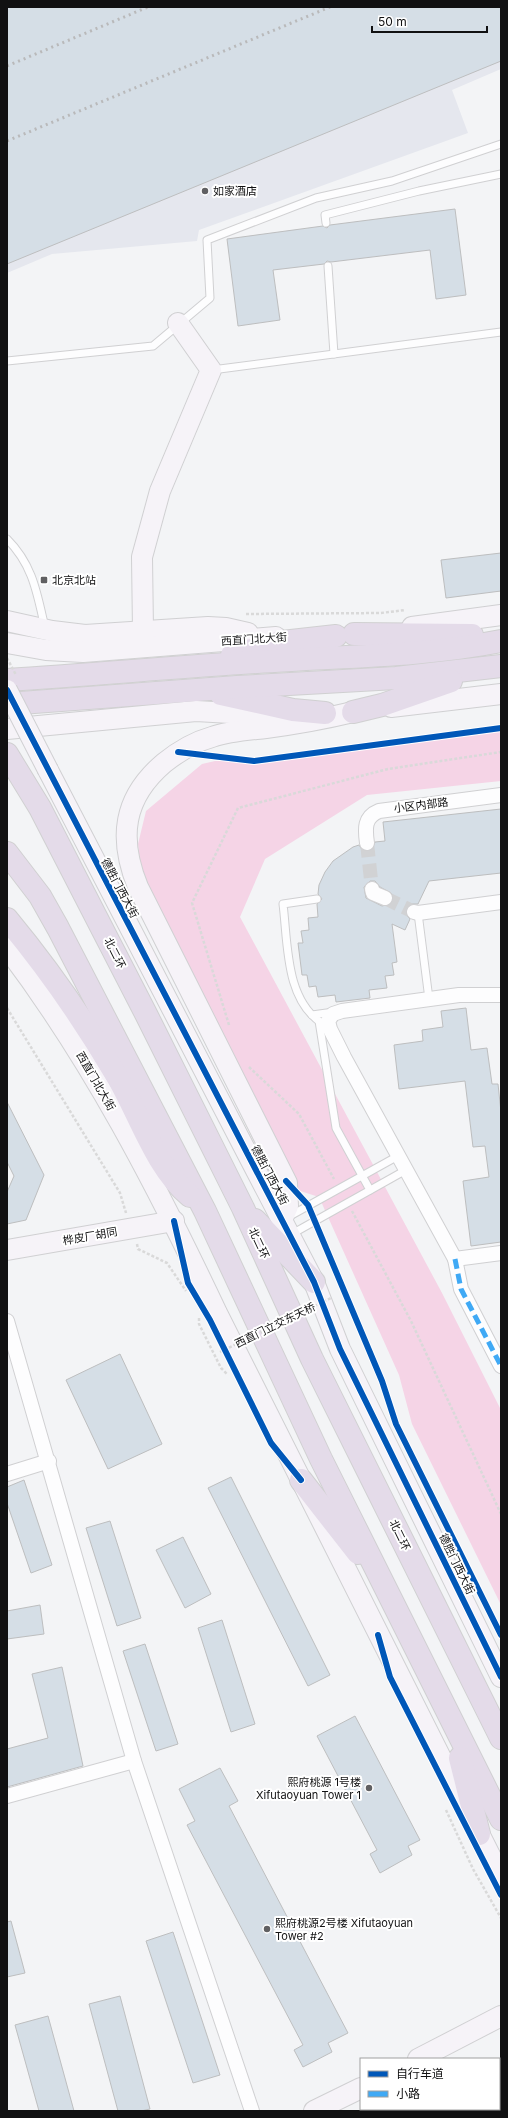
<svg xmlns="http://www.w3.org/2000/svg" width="508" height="2118" viewBox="0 0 508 2118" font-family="Inter,'Noto Sans SC',sans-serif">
<rect width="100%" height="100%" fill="#f3f4f6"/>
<!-- built -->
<path fill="#e5e7ee" d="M 7,7 L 501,7 L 501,69 L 452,90 L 468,133 L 199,230 L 197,241 L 52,254 L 7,273 Z"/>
<!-- green -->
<path fill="#f5d4e6" d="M 501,728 L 501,781 L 367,795 L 265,859 L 240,917 L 442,1293 L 501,1410 L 501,1605 L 412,1424 L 399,1375 L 319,1197 L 294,1189 L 142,881 L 138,844 L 146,811 L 202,764 L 215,761 L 254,761 Z"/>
<!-- building -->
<g fill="#d5dee6" stroke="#bdbebf" fill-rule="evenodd">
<path d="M 7,7 L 501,7 L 501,61 L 7,264 Z"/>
<path d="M 455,209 L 466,295 L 436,299 L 430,250 L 331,262 L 327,261 L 324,264 L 273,270 L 280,320 L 238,326 L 227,239 L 323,226 L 327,228 L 330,225 Z"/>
<path d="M 501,553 L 501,591 L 446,598 L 441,560 Z"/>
<path d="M 501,809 L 501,873 L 429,881 L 418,904 L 411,904 L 406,910 L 406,915 L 410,919 L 405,930 L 392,924 L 397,962 L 392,963 L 394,975 L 385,976 L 387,988 L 369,990 L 370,998 L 336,1002 L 335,995 L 318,997 L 316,986 L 309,987 L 307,975 L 302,975 L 298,943 L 303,943 L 301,931 L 309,930 L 308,918 L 318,917 L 317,904 L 322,899 L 318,894 L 319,885 L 325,872 L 333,861 L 353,847 L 359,845 L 363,851 L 368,851 L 372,849 L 375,842 L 385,841 L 383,822 ZM 370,881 L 375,881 L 380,887 L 391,893 L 393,897 L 390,904 L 382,906 L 366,898 L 364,887 Z"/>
<path d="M 466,1008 L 471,1050 L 487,1048 L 492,1084 L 498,1084 L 501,1112 L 501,1242 L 471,1246 L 463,1181 L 489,1177 L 485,1146 L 473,1147 L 465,1081 L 399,1089 L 394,1045 L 423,1041 L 422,1030 L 443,1027 L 441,1011 Z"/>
<path d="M 7,1102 L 44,1175 L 26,1220 L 7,1224 L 7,1192 L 14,1176 L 7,1162 Z"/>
<path d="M 120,1354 L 162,1444 L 108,1469 L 66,1380 Z"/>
<path d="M 231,1477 L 330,1675 L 308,1686 L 208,1488 Z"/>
<path d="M 24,1480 L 52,1565 L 31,1573 L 7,1503 L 7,1487 Z"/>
<path d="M 110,1521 L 141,1618 L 117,1626 L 86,1528 Z"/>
<path d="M 183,1537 L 211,1594 L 185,1608 L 156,1550 Z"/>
<path d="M 40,1605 L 44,1634 L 7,1639 L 7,1611 Z"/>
<path d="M 222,1620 L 255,1724 L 231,1732 L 198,1628 Z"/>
<path d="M 145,1644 L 178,1744 L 156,1751 L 123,1651 Z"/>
<path d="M 62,1667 L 83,1766 L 7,1787 L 7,1749 L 48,1738 L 32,1674 Z"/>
<path d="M 355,1716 L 420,1840 L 408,1846 L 412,1855 L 380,1873 L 370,1854 L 377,1850 L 317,1736 Z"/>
<path d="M 220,1768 L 238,1801 L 229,1806 L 348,2033 L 328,2043 L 332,2052 L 303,2067 L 294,2050 L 303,2045 L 187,1825 L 195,1821 L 179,1789 Z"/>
<path d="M 11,1921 L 25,1973 L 7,1977 L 7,1922 Z"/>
<path d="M 173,1932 L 220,2075 L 193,2083 L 146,1941 Z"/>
<path d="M 120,1996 L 150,2109 L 141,2111 L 118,2111 L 89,2004 Z"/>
<path d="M 48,2016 L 74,2111 L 39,2111 L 15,2025 Z"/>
</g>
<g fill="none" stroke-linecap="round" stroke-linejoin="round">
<!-- street-tunnel -->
<g stroke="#d1d2d4" stroke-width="14" stroke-dasharray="14 7" stroke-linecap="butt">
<path d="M 367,843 L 372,889"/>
<path d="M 385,898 L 414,912"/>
</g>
<!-- lane casing -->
<g stroke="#d0d0d2" stroke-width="9">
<g id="lane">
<path d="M 326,223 L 325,215 L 419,191 L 501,174"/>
<path d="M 328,266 L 334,354"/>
<path d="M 7,361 L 153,346 L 210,298 L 207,240 L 316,198 L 392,181 L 501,144"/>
<path d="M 212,370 L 501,332"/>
<path d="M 7,539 C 33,565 37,593 45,628"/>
<path d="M 317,899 L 283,904 C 288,944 285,1000 323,1024"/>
<path d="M 418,913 L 429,999"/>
<path d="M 312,1015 L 334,1012"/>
<path d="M 319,1021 L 336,1128 L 370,1190"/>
<path d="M 288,1217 L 398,1156"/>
<path d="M 290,1235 L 406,1170"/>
</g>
</g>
<!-- street casing -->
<g stroke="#d0d0d2" stroke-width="16">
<g id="street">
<path d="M 367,843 C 365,829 364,817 379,811 L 501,795"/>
<path d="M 372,889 L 373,893 L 385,898"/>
<path d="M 414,912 L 418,913 L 501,902"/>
<path d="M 501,995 L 459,995 L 342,1011 L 333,1014 L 328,1021 L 330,1029 L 344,1057 L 455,1259 L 501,1253"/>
<path d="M 455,1259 L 461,1289 L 501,1366"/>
<path d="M 7,1321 L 134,1761 L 252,2111"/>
<path d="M 7,1474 L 49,1461"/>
<path d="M 7,1796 L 134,1761"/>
<path d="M 421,2109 L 422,2111"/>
</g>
</g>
<!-- secondary casing -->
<g stroke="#d0d0d2" stroke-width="22">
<g id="secondary">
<path d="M 7,621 L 52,631 L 85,635 L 208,627 L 226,628 L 248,633"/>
<path d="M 412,627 L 501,615"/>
<path d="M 143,631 L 142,557 L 160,491 L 211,370 L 178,323"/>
<path d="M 7,643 L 46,650 L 83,652 L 276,637"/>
<path d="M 391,707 L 501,694"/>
<path d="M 7,729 L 196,711 L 284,716"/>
<path d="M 48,770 L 314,1282 L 340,1349 L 501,1677"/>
<path d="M 7,948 C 92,1060 157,1186 217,1313 L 501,1877"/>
<path d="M 282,1220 L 288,1206 L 287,1183 L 138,887 C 118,838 123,798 164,763 C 179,751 194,742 212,737 C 229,731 248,730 266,728 C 296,724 324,719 353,712"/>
<path d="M 7,1250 L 174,1221"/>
<path d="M 418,2059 L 501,2016"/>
<path d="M 314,2111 L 361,2088"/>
</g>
</g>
<!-- highway casing -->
<g stroke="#d0d0d1" stroke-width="24">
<g id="highway">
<path d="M 354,634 L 472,635"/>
<path d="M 232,655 L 282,642 L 336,636"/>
<path d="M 7,680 C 90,675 174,667 257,662 C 339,656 420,657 501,641"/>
<path d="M 221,694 L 293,710 L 325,713"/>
<path d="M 7,704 L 237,687 L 396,678 L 501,666"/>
<path d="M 353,712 L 382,705 L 451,681"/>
<path d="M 7,754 L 40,808 L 146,1014 L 243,1208 L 312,1359 L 501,1738"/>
<path d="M 7,853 L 40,896 L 58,928 L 205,1211 L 321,1459 L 501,1819"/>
<path d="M 7,919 C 46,966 87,1025 118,1078 C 140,1116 156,1168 190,1196"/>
<path d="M 255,1220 L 314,1282"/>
<path d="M 301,1480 L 358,1553"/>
<path d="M 460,1758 L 479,1834"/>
</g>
</g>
<!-- path -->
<g stroke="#d9d9d9" stroke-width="2.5" stroke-dasharray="3 2" stroke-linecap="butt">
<path d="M 246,614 L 381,613 L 405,610"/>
<path d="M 7,1008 L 120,1193 L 126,1213"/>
<path d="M 229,1025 L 192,903 L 238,808 L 388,769 L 501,752"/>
<path d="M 249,1067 L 299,1114 L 334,1179"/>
<path d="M 352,1211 L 411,1321 L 501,1514"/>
<path d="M 137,1244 L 138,1249 L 167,1263 L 186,1291"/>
<path d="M 199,1318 L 199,1324 L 221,1368 L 227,1374"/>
<path d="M 446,1810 L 473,1869 L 501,1918"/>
</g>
<!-- lane -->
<use href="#lane" stroke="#fdfdfe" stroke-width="7"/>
<!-- street -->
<use href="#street" stroke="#fdfdfe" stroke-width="14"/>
<!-- secondary -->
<use href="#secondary" stroke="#f6f3f8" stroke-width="20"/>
<!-- highway -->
<use href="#highway" stroke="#e4dbe9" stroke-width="22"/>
<!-- rail -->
<g stroke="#b9b9ba" stroke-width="3" stroke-dasharray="2 4" stroke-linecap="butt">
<path d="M 7,66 L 148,7"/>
<path d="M 7,141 L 330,7"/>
</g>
<!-- secondary-bridge casing -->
<g stroke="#d0d0d2" stroke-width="22" stroke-linecap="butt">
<path id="secondary-bridge" d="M 7,690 L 48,770"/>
</g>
<!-- path-bridge -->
<g stroke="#d9d9d9" stroke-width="2.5" stroke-dasharray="3 2" stroke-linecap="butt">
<path d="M 7,658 L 16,675"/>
<path d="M 220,1352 L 331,1298"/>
</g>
<!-- secondary-bridge -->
<use href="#secondary-bridge" stroke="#f6f3f8" stroke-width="20"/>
<!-- quiet -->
<path stroke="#3fa9f5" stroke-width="5" stroke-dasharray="10 5" stroke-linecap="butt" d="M 455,1259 L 461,1289 L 501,1366"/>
<!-- cycleway casing -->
<g stroke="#fff" stroke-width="8">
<g id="cycleway">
<path d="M 7,690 L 314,1282 L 340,1349 L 501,1677"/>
<path d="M 178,752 L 254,761 L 501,728"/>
<path d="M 286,1181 L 308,1205 L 382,1381 L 396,1424 L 501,1635"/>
<path d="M 174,1221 L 188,1283 L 210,1320 L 271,1443 L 301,1480"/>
<path d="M 378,1635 L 390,1677 L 501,1895"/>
</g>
</g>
<!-- cycleway -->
<use href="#cycleway" stroke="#0057b8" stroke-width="6"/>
</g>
<!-- markers -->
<g fill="#606062" stroke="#fff" stroke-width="1.5">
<circle cx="205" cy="191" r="4"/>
<rect x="40" y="576" width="8" height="8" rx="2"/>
<circle cx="369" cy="1788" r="4"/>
<circle cx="267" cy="1929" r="4"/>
</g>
<g text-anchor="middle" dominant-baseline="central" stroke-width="4" stroke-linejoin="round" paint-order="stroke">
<!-- poi labels -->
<g font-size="11" fill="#111112" stroke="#fff" text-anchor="start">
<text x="213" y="191">如家酒店</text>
<text x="52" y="580">北京北站</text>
<text x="361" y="1782" text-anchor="end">熙府桃源 1号楼<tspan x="361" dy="13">Xifutaoyuan Tower 1</tspan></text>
<text x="275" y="1923">熙府桃源2号楼 Xifutaoyuan<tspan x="275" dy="13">Tower #2</tspan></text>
</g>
<!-- street labels -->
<g font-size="11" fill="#111112" stroke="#fff">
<text transform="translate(254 639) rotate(-4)">西直门北大街</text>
<text transform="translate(421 805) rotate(-7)">小区内部路</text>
<text transform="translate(120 888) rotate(62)">德胜门西大街</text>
<text transform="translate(115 953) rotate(63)">北二环</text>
<text transform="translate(96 1081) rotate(60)">西直门北大街</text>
<text transform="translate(270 1175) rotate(62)">德胜门西大街</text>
<text transform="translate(90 1236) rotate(-10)">桦皮厂胡同</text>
<text transform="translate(259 1243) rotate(65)">北二环</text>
<text transform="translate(275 1325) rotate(-26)">西直门立交东天桥</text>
<text transform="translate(400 1535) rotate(64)">北二环</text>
<text transform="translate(457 1564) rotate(64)">德胜门西大街</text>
</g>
</g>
<!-- border -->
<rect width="508" height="2118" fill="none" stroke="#111112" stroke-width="16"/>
<!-- legend -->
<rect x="360" y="2058" width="140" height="52" fill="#ffffff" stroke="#a0a0a0"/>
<rect x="368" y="2071" width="20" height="6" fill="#0057b8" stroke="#a0a0a0"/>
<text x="396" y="2078" font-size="12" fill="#111112">自行车道</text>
<rect x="368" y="2091" width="20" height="6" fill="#3fa9f5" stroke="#a0a0a0"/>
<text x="396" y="2098" font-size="12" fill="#111112">小路</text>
<!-- scale -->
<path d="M372 26v6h115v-6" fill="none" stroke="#111112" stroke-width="2"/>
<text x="378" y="26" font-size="12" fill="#111112" stroke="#ffffff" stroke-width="3" paint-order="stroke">50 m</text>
</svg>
